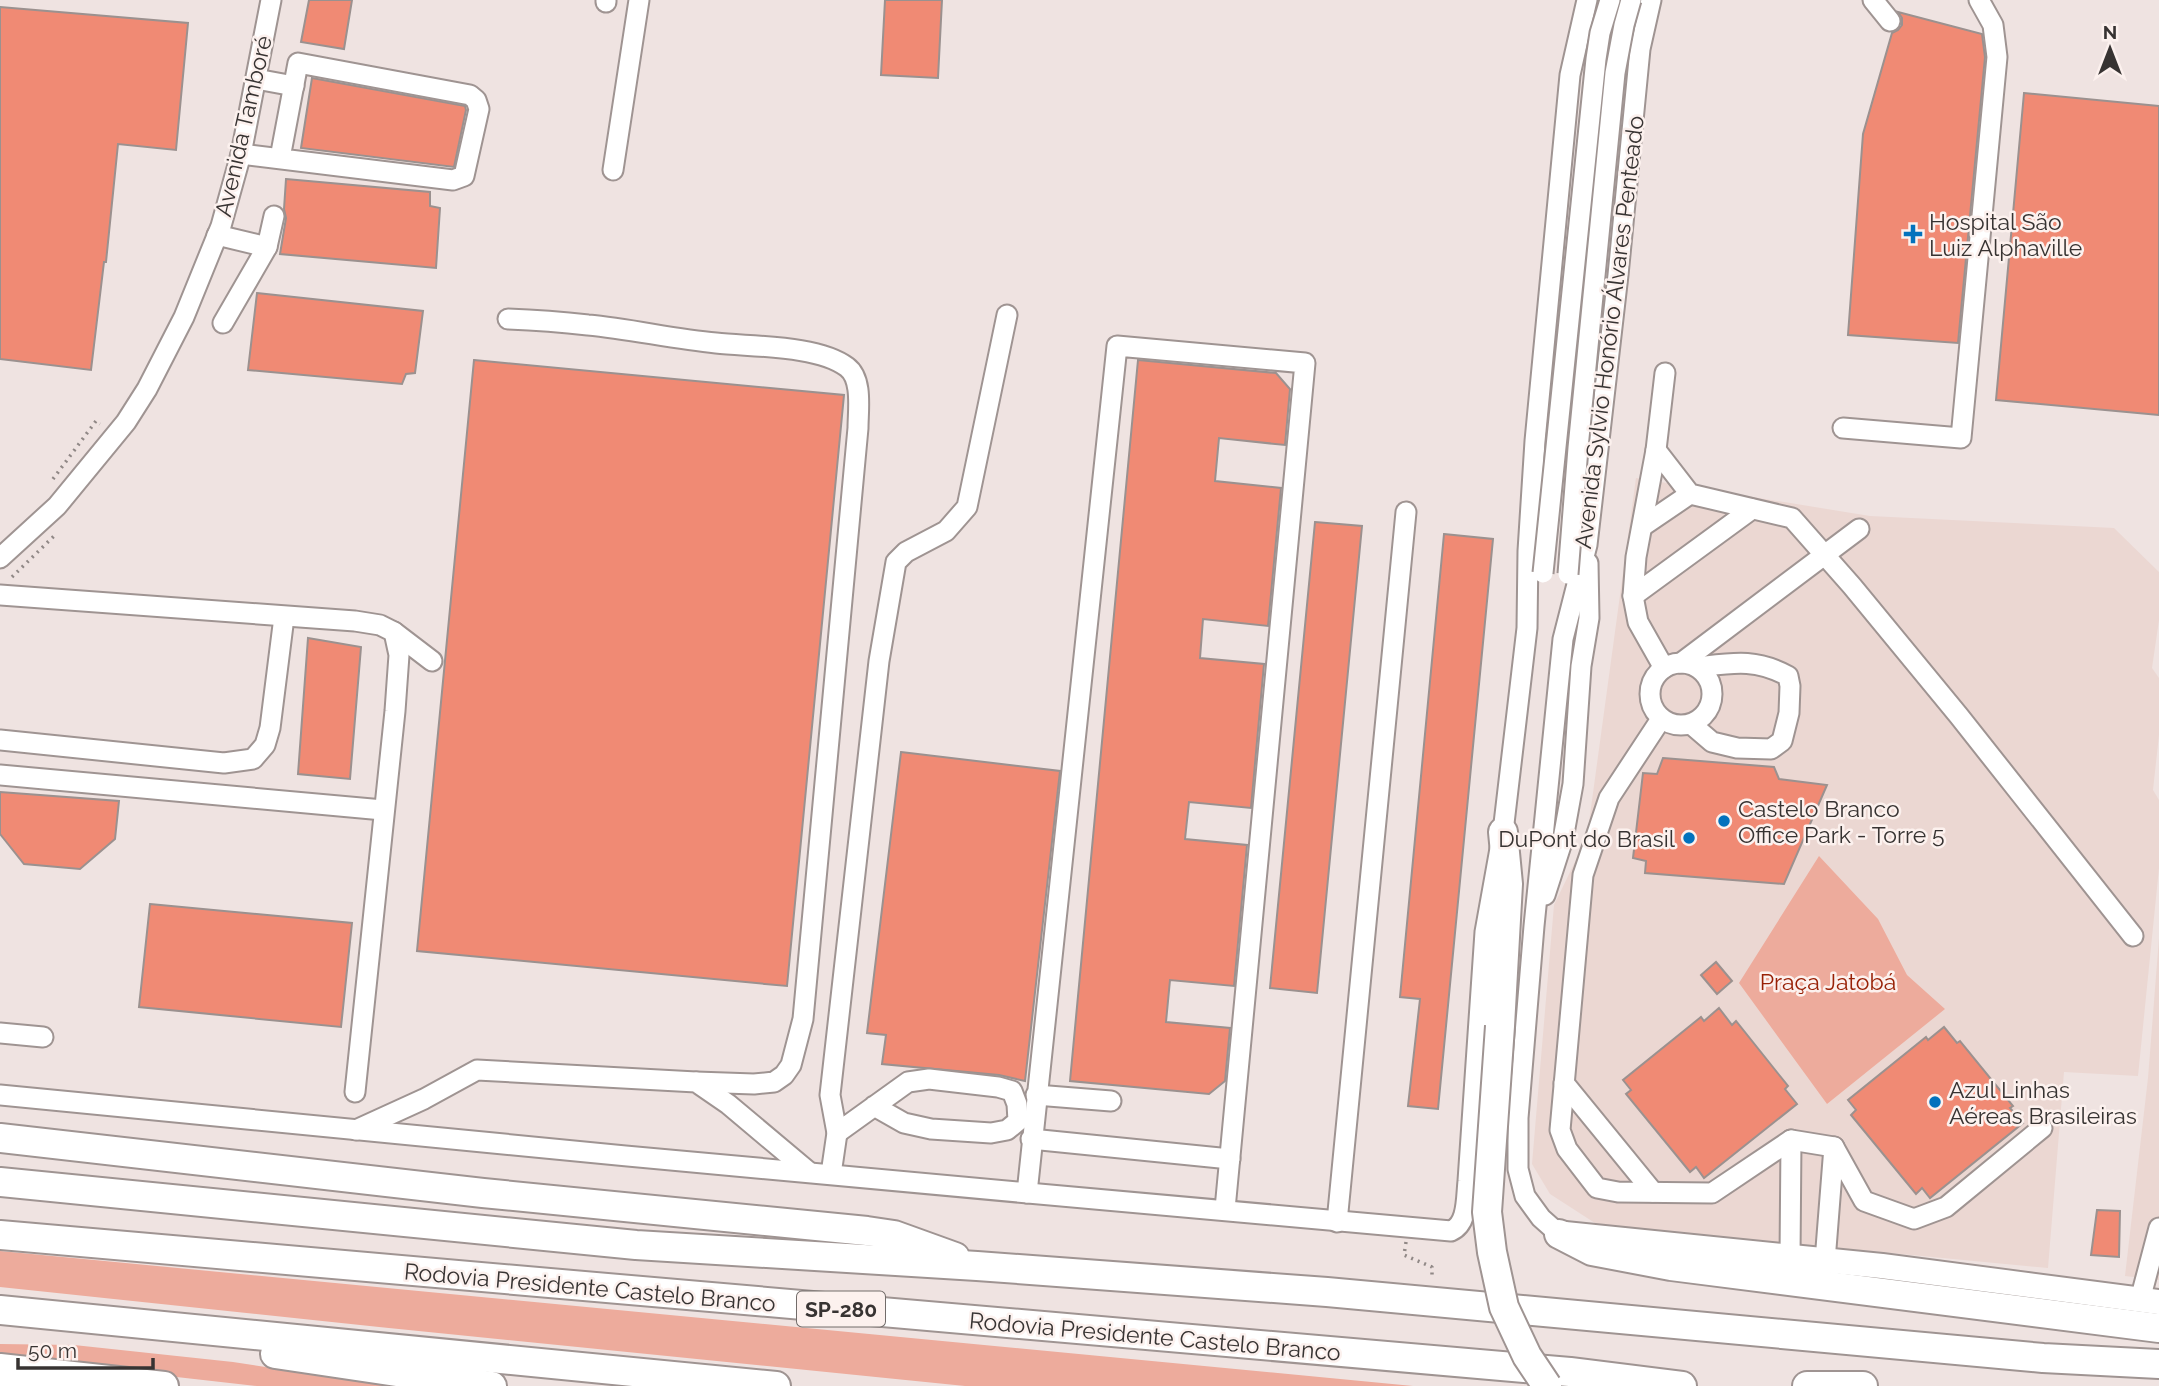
<svg xmlns="http://www.w3.org/2000/svg" width="2159" height="1386" viewBox="0 0 2159 1386" font-family="Raleway,sans-serif">
<rect width="100%" height="100%" fill="#efe3e1"/>
<!-- built -->
<g fill="#ebd7d2">
<path d="M 1636,478 L 1870,516 L 2114,528 L 2159,572 L 2159,620 L 2152,668 L 2159,678 L 2159,735 L 2153,790 L 2159,800 L 2159,868 L 2138,1076 L 2064,1072 L 2048,1268 L 1598,1225 L 1550,1194 L 1532,1164 L 1554,905 L 1587,837 Z"/>
<path d="M 2159,938 L 2159,1280 L 2125,1276 L 2148,1078 Z"/>
</g>
<!-- green -->
<g fill="#edab9c">
<path d="M 1819,856 L 1878,919 L 1907,975 L 1945,1009 L 1827,1104 L 1739,983 Z"/>
<path d="M 0,1251 L 1413,1386 L 965,1386 L 379,1327 L 0,1287 Z"/>
<path d="M 0,1344 L 74,1345 L 233,1362 L 389,1386 L 257,1386 L 0,1357 Z"/>
</g>
<!-- building -->
<g fill="#f08a74" stroke="#9b918f" stroke-width="2">
<path d="M 309,0 L 352,0 L 344,49 L 301,42 Z"/>
<path d="M 885,0 L 942,0 L 938,78 L 881,75 Z"/>
<path d="M 0,7 L 188,23 L 176,150 L 118,144 L 106,262 L 104,262 L 91,370 L 0,359 Z"/>
<path d="M 1898,12 L 1982,34 L 1985,57 L 1958,343 L 1848,335 L 1863,134 L 1892,33 L 1898,30 L 1902,25 L 1902,18 Z"/>
<path d="M 312,78 L 465,106 L 466,110 L 454,167 L 301,148 Z"/>
<path d="M 2024,93 L 2159,106 L 2159,415 L 1996,400 Z"/>
<path d="M 286,179 L 430,192 L 430,206 L 440,208 L 436,268 L 280,254 L 286,218 L 284,209 Z"/>
<path d="M 257,293 L 423,311 L 415,373 L 406,374 L 402,384 L 248,370 Z"/>
<path d="M 474,360 L 844,395 L 787,986 L 417,951 Z"/>
<path d="M 1138,360 L 1276,373 L 1290,389 L 1285,445 L 1219,438 L 1215,481 L 1281,488 L 1268,626 L 1203,619 L 1200,658 L 1264,664 L 1251,808 L 1189,802 L 1185,839 L 1247,845 L 1234,986 L 1170,980 L 1166,1022 L 1230,1028 L 1225,1081 L 1209,1094 L 1070,1081 Z"/>
<path d="M 1315,522 L 1362,526 L 1317,993 L 1270,988 Z"/>
<path d="M 1444,534 L 1493,539 L 1438,1109 L 1408,1106 L 1420,999 L 1400,997 Z"/>
<path d="M 308,638 L 361,647 L 350,779 L 298,774 Z"/>
<path d="M 901,752 L 1060,771 L 1025,1081 L 999,1075 L 882,1064 L 886,1035 L 867,1033 Z"/>
<path d="M 1663,758 L 1774,767 L 1779,779 L 1827,785 L 1784,884 L 1645,873 L 1646,861 L 1633,858 L 1643,773 L 1657,774 Z"/>
<path d="M 0,792 L 119,801 L 115,839 L 80,869 L 24,864 L 0,834 Z"/>
<path d="M 150,904 L 352,923 L 341,1027 L 139,1007 Z"/>
<path d="M 1716,962 L 1732,981 L 1717,994 L 1701,975 Z"/>
<path d="M 1719,1008 L 1732,1025 L 1736,1021 L 1788,1086 L 1785,1089 L 1797,1104 L 1704,1178 L 1696,1167 L 1690,1172 L 1626,1094 L 1631,1090 L 1623,1080 L 1701,1017 L 1704,1021 Z"/>
<path d="M 1944,1027 L 1957,1043 L 1960,1041 L 2013,1106 L 2010,1108 L 2023,1123 L 1930,1198 L 1922,1188 L 1916,1194 L 1851,1115 L 1856,1110 L 1848,1100 L 1926,1037 L 1928,1040 Z"/>
<path d="M 2097,1210 L 2120,1211 L 2119,1257 L 2091,1255 Z"/>
</g>
<g fill="none" stroke-linecap="round" stroke-linejoin="round">
<!-- minor casing -->
<g stroke="#9f9492" stroke-width="23">
<g id="minor">
<path d="M 1873,0 L 1890,21"/>
<path d="M 606,2 L 606,0"/>
<path d="M 256,79 L 294,86"/>
<path d="M 241,154 L 453,180 L 464,176 L 479,109 L 476,100 L 470,95 L 298,63 L 280,158"/>
<path d="M 613,170 L 639,0"/>
<path d="M 217,235 L 267,247 L 274,216"/>
<path d="M 508,319 C 535,320 562,322 588,325 C 631,329 673,339 716,343 C 752,347 818,345 847,367 C 863,379 858,410 858,428 L 803,1019 L 791,1065 L 784,1075 L 774,1082 L 754,1084 L 696,1082"/>
<path d="M 223,323 L 267,247"/>
<path d="M 1843,428 L 1961,438 L 1997,57 L 1993,25 L 1979,0"/>
<path d="M 1656,450 L 1690,494 L 1792,518 L 1852,586 L 1959,716 L 2133,936"/>
<path d="M 1643,526 L 1690,494"/>
<path d="M 0,558 L 57,506 L 126,422 L 147,389 L 184,317 L 221,226 L 241,154 L 271,0"/>
<path d="M 0,595 L 355,621 L 380,625 L 394,632 L 399,655 L 395,711 L 355,1092"/>
<path d="M 1633,596 L 1752,509"/>
<path d="M 394,632 L 432,661"/>
<circle cx="1681" cy="694" r="31"/>
<path d="M 1681,663 L 1859,529"/>
<path d="M 1664,668 L 1638,622 L 1633,596 L 1636,557 L 1656,450 L 1665,373"/>
<path d="M 1661,719 L 1609,798 L 1583,875 L 1560,1130 L 1567,1149 L 1597,1188 L 1618,1192 L 1712,1193 L 1791,1140 L 1834,1147 L 1864,1201 L 1914,1219 L 1946,1207 L 2042,1128"/>
<path d="M 1691,724 L 1712,742 L 1737,748 L 1771,749 L 1782,741 L 1789,713 L 1790,686 L 1788,676 C 1755,658 1732,663 1697,667"/>
<path d="M 0,740 L 224,763 L 253,759 L 265,745 L 270,728 L 284,617"/>
<path d="M 0,775 L 383,810"/>
<path d="M 1545,895 L 1563,839 L 1573,784 L 1581,666 L 1589,618 L 1588,563"/>
<path d="M 0,1033 L 43,1037"/>
<path d="M 1564,1083 L 1653,1192"/>
<path d="M 0,1095 C 343,1128 685,1163 1028,1193 C 1169,1205 1310,1217 1451,1231 C 1468,1224 1466,1198 1468,1181 L 1485,932 L 1503,832 L 1527,628 L 1528,551 L 1535,441 L 1570,75 L 1587,0"/>
<path d="M 1036,1095 L 1111,1101"/>
<path d="M 356,1130 L 424,1099 L 477,1070 L 696,1082 L 728,1104 L 809,1172"/>
<path d="M 837,1133 L 908,1082 L 929,1079 L 998,1087 L 1012,1091 L 1017,1104 L 1018,1121 L 1007,1130 L 991,1133 L 931,1129 L 904,1123 L 874,1106"/>
<path d="M 1031,1139 L 1230,1159"/>
<path d="M 831,1174 L 837,1133 L 830,1095 L 879,661 L 896,562 L 906,552 L 946,531 L 967,507 L 1007,315"/>
<path d="M 1027,1193 L 1117,346 L 1305,363 L 1225,1209"/>
<path d="M 1337,1222 L 1406,512"/>
<path d="M 1559,1234 L 1541,1218 L 1525,1196 L 1518,1169 L 1518,1118 L 1534,926 L 1563,639 L 1587,545 L 1618,275 L 1640,49 L 1651,0"/>
<path d="M 1790,1257 L 1791,1140"/>
<path d="M 1825,1261 L 1834,1147"/>
<path d="M 2140,1300 L 2159,1228"/>
</g>
</g>
<!-- major casing -->
<g stroke="#9f9492" stroke-width="28">
<g id="major">
<path d="M 1565,1234 L 1882,1266 L 2159,1302"/>
<path d="M 0,1386 L 29,1386"/>
</g>
</g>
<!-- highway casing -->
<g stroke="#9f9492" stroke-width="32">
<g id="highway">
<path d="M 1500,1026 L 1508,884 L 1503,832"/>
<path d="M 0,1138 L 483,1193 L 867,1231 L 894,1235 L 955,1257"/>
<path d="M 0,1182 L 636,1245 L 977,1266 L 1327,1292 L 2043,1358 L 2159,1364"/>
<path d="M 1559,1234 L 1592,1251 L 1671,1266 L 2159,1328"/>
<path d="M 0,1235 L 1570,1372 L 1682,1386"/>
<path d="M 0,1310 L 776,1386"/>
<path d="M 275,1354 L 492,1386"/>
<path d="M 0,1368 L 164,1386"/>
<path d="M 1807,1386 L 1863,1386"/>
</g>
</g>
<!-- path -->
<g stroke="#908886" stroke-width="3.5" stroke-dasharray="2 5" stroke-linecap="butt">
<path d="M 53,479 L 96,421 L 100,424"/>
<path d="M 12,577 L 54,536"/>
<path d="M 1406,1242 L 1404,1255 L 1432,1267 L 1432,1275"/>
</g>
<!-- minor -->
<use href="#minor" stroke="#fff" stroke-width="19"/>
<!-- major -->
<use href="#major" stroke="#fff" stroke-width="24"/>
<!-- highway -->
<use href="#highway" stroke="#fff" stroke-width="28"/>
<!-- minor-bridge casing -->
<g stroke="#9f9492" stroke-width="23" stroke-linecap="butt">
<g id="minor-bridge">
<path d="M 1543,573 L 1596,59 L 1600,33 L 1610,0"/>
<path d="M 1568,574 L 1578,448 L 1615,73 L 1624,25 L 1631,0"/>
</g>
</g>
<!-- highway-bridge casing -->
<g stroke="#9f9492" stroke-width="32" stroke-linecap="butt">
<path id="highway-bridge" d="M 1500,1026 L 1487,1212 L 1492,1252 L 1504,1307 L 1527,1356 L 1547,1386"/>
</g>
<!-- minor-bridge -->
<use href="#minor-bridge" stroke="#fff" stroke-width="19"/>
<!-- highway-bridge -->
<use href="#highway-bridge" stroke="#fff" stroke-width="28"/>
</g>
<!-- markers -->
<g fill="#0372bd" stroke="#fcf1ee" stroke-width="2.5">
<path d="M1909.5 223.5h7v7h7v7h-7v7h-7v-7h-7v-7h7z"/>
<circle cx="1724" cy="821" r="7"/>
<circle cx="1689" cy="838" r="7"/>
<circle cx="1935" cy="1102" r="7"/>
</g>
<g text-anchor="middle" dominant-baseline="central" stroke-width="5" stroke-linejoin="round" paint-order="stroke">
<!-- shield labels -->
<rect fill="#fcf1ee" stroke="#726c6a" stroke-width="2" x="797" y="1291.5" width="88" height="35" rx="5"/>
<g font-size="21" font-weight="bold" fill="#373332">
<text x="841" y="1309">SP-280</text>
</g>
<!-- street labels -->
<g font-size="23" fill="#373332" stroke="#fcf1ee">
<text transform="translate(243 126) rotate(-77)">Avenida Tamboré</text>
<text transform="translate(1609 332) rotate(-83)">Avenida Sylvio Honório Álvares Penteado</text>
<text transform="translate(590 1287) rotate(5)">Rodovia Presidente Castelo Branco</text>
<text transform="translate(1155 1336) rotate(5)">Rodovia Presidente Castelo Branco</text>
</g>
<!-- poi labels -->
<g font-size="23" fill="#373332" stroke="#fcf1ee" text-anchor="start">
<text x="1929" y="221">Hospital São<tspan x="1929" dy="26">Luiz Alphaville</tspan></text>
<text x="1738" y="808">Castelo Branco<tspan x="1738" dy="26">Office Park - Torre 5</tspan></text>
<text x="1675" y="838" text-anchor="end">DuPont do Brasil</text>
<text x="1949" y="1089">Azul Linhas<tspan x="1949" dy="26">Aéreas Brasileiras</tspan></text>
</g>
<!-- park labels -->
<g font-size="23" fill="#982106" stroke="#fcf1ee">
<text x="1828" y="981">Praça Jatobá</text>
</g>
</g>
<!-- north arrow -->
<g transform="translate(2110 49)" stroke="#fcf1ee" stroke-width="5" paint-order="stroke">
<path d="M0-5L12 26L0 18L-12 26Z" fill="#373332"/>
<text y="-10" font-size="19" font-weight="bold" text-anchor="middle" fill="#373332">N</text>
</g>
<!-- scale -->
<path d="M18 1358v10h135v-10" fill="none" stroke="#373332" stroke-width="3.5"/>
<text x="28" y="1358" font-size="21" fill="#373332" stroke="#fcf1ee" stroke-width="5" paint-order="stroke">50 m</text>
</svg>
